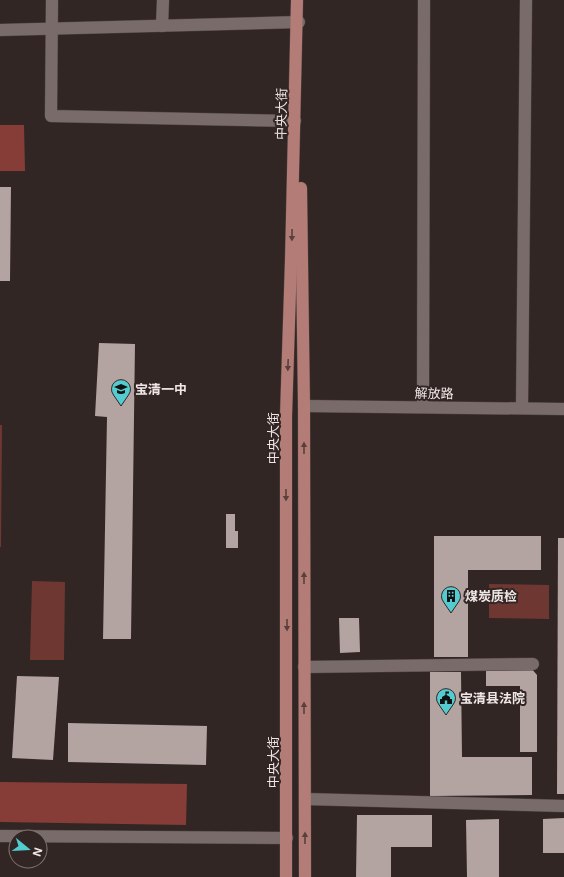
<svg xmlns="http://www.w3.org/2000/svg" width="564" height="877" viewBox="0 0 564 877" font-family="Inter,'Noto Sans SC',sans-serif">
<rect width="100%" height="100%" fill="#322624"/>
<!-- green -->
<g fill="#6f3732">
<path d="M 0,425 L 2,425 L 1,547 L 0,547 Z"/>
<path d="M 32,581 L 65,582 L 64,660 L 30,660 Z"/>
<path d="M 489,584 L 549,585 L 549,619 L 489,618 Z"/>
</g>
<!-- forest -->
<g fill="#863d37">
<path d="M 0,125 L 24,125 L 25,171 L 0,171 Z"/>
<path d="M 0,782 L 187,784 L 186,825 L 0,822 Z"/>
</g>
<!-- building -->
<g fill="#b3a3a1">
<path d="M 0,187 L 11,187 L 10,281 L 0,281 Z"/>
<path d="M 99,343 L 135,344 L 131,639 L 103,639 L 107,417 L 95,416 Z"/>
<path d="M 226,514 L 235,514 L 235,531 L 238,531 L 238,548 L 226,548 Z"/>
<path d="M 434,536 L 541,536 L 541,570 L 468,570 L 468,657 L 434,657 Z"/>
<path d="M 558,538 L 564,538 L 564,794 L 557,794 Z"/>
<path d="M 339,618 L 359,618 L 360,652 L 340,653 Z"/>
<path d="M 486,668 L 531,668 L 537,675 L 537,752 L 520,752 L 520,686 L 486,686 Z"/>
<path d="M 430,672 L 461,672 L 462,757 L 532,757 L 532,795 L 430,796 Z"/>
<path d="M 17,676 L 59,677 L 53,760 L 12,758 Z"/>
<path d="M 68,723 L 207,726 L 206,765 L 68,762 Z"/>
<path d="M 357,815 L 432,815 L 432,847 L 391,847 L 391,877 L 356,877 Z"/>
<path d="M 564,818 L 564,853 L 543,853 L 543,819 Z"/>
<path d="M 499,819 L 499,877 L 467,877 L 466,820 Z"/>
</g>
<g fill="none" stroke-linecap="round" stroke-linejoin="round">
<!-- minor casing -->
<g stroke="#4c4341" stroke-width="13">
<g id="minor">
<path d="M 52,0 L 51,116 L 295,121"/>
<path d="M 162,26 L 163,0"/>
<path d="M 0,30 L 299,22"/>
<path d="M 304,406 L 564,409"/>
<path d="M 423,407 L 424,0"/>
<path d="M 522,408 L 526,0"/>
<path d="M 304,667 L 533,664"/>
<path d="M 305,799 L 564,806"/>
<path d="M 0,836 L 287,838"/>
</g>
</g>
<!-- major casing -->
<g stroke="#4c4341" stroke-width="13">
<g id="major">
<path d="M 301,188 L 304,406 L 305,877"/>
<path d="M 286,877 L 286,416 L 291,260 L 297,0"/>
</g>
</g>
<!-- minor -->
<use href="#minor" stroke="#796b69" stroke-width="12"/>
<!-- major -->
<use href="#major" stroke="#b47c76" stroke-width="12"/>
</g>
<!-- one-way arrows -->
<defs><path id="oneway-solid" d="M-6-.8H1V-3.2L6.5 0L1 3.2V.8H-6Z"/></defs>
<g fill="#59403d">
<use href="#oneway-solid" transform="translate(292 235) rotate(91)"/>
<use href="#oneway-solid" transform="translate(288 365) rotate(92)"/>
<use href="#oneway-solid" transform="translate(304 448) rotate(-90)"/>
<use href="#oneway-solid" transform="translate(286 495) rotate(90)"/>
<use href="#oneway-solid" transform="translate(304 578) rotate(-90)"/>
<use href="#oneway-solid" transform="translate(287 625) rotate(90)"/>
<use href="#oneway-solid" transform="translate(304 708) rotate(-90)"/>
<use href="#oneway-solid" transform="translate(305 838) rotate(-90)"/>
</g>
<!-- icons -->
<defs>
<g id="school-pin" transform="scale(1)"><path d="M0 17L-7.5 6A9.5 9.5 0 1 1 7.5 6Z" fill="#52ccd0" stroke="#322624"/><path d="M0-5L7-2L0 1L-7-2ZM-4 1L0 2.5L4 1V4Q0 6-4 4Z" fill="#111"/></g>
<g id="building-pin" transform="scale(1)"><path d="M0 17L-7.5 6A9.5 9.5 0 1 1 7.5 6Z" fill="#52ccd0" stroke="#322624"/><path d="M-4-6H4V6H1V3H-1V6H-4ZM-2.5-4.3h1.7v1.8h-1.7ZM.8-4.3h1.7v1.8H.8ZM-2.5-1h1.7V.8h-1.7ZM.8-1h1.7V.8H.8Z" fill="#111"/></g>
<g id="civic-pin" transform="scale(1)"><path d="M0 17L-7.5 6A9.5 9.5 0 1 1 7.5 6Z" fill="#52ccd0" stroke="#322624"/><path d="M-.6-6.5H3V-4.5H.6V-3L4-1V1h2V6H-6V1h2V-1L-.6-3ZM-1.2 2.5V6h2.4V2.5Z" fill="#111"/></g>
</defs>
<g fill-rule="evenodd">
<use href="#school-pin" x="121" y="389"/>
<use href="#building-pin" x="451" y="596"/>
<use href="#civic-pin" x="446" y="698"/>
</g>
<g text-anchor="middle" dominant-baseline="central" stroke-width="4" stroke-linejoin="round" paint-order="stroke">
<!-- street labels -->
<g font-size="13" fill="#efe7e6" stroke="#322624">
<text transform="translate(281 114) rotate(-89)">中央大街</text>
<text transform="translate(434 393) rotate(1)">解放路</text>
<text transform="translate(273 438) rotate(-90)">中央大街</text>
<text transform="translate(273 762) rotate(-90)">中央大街</text>
</g>
<!-- poi labels -->
<g font-size="13" font-weight="bold" fill="#efe7e6" stroke="#322624" text-anchor="start">
<text x="135" y="389">宝清一中</text>
<text x="465" y="596">煤炭质检</text>
<text x="460" y="698">宝清县法院</text>
</g>
</g>
<!-- north arrow -->
<g transform="translate(28 849) rotate(108)"><circle r="19" fill="#322624" stroke="#7e7372"/>
<path d="M0-3L7 15L0 10L-7 15Z" fill="#52ccd0"/>
<text y="-6" font-size="11" font-weight="bold" text-anchor="middle" fill="#efe7e6">N</text>
</g>
</svg>
